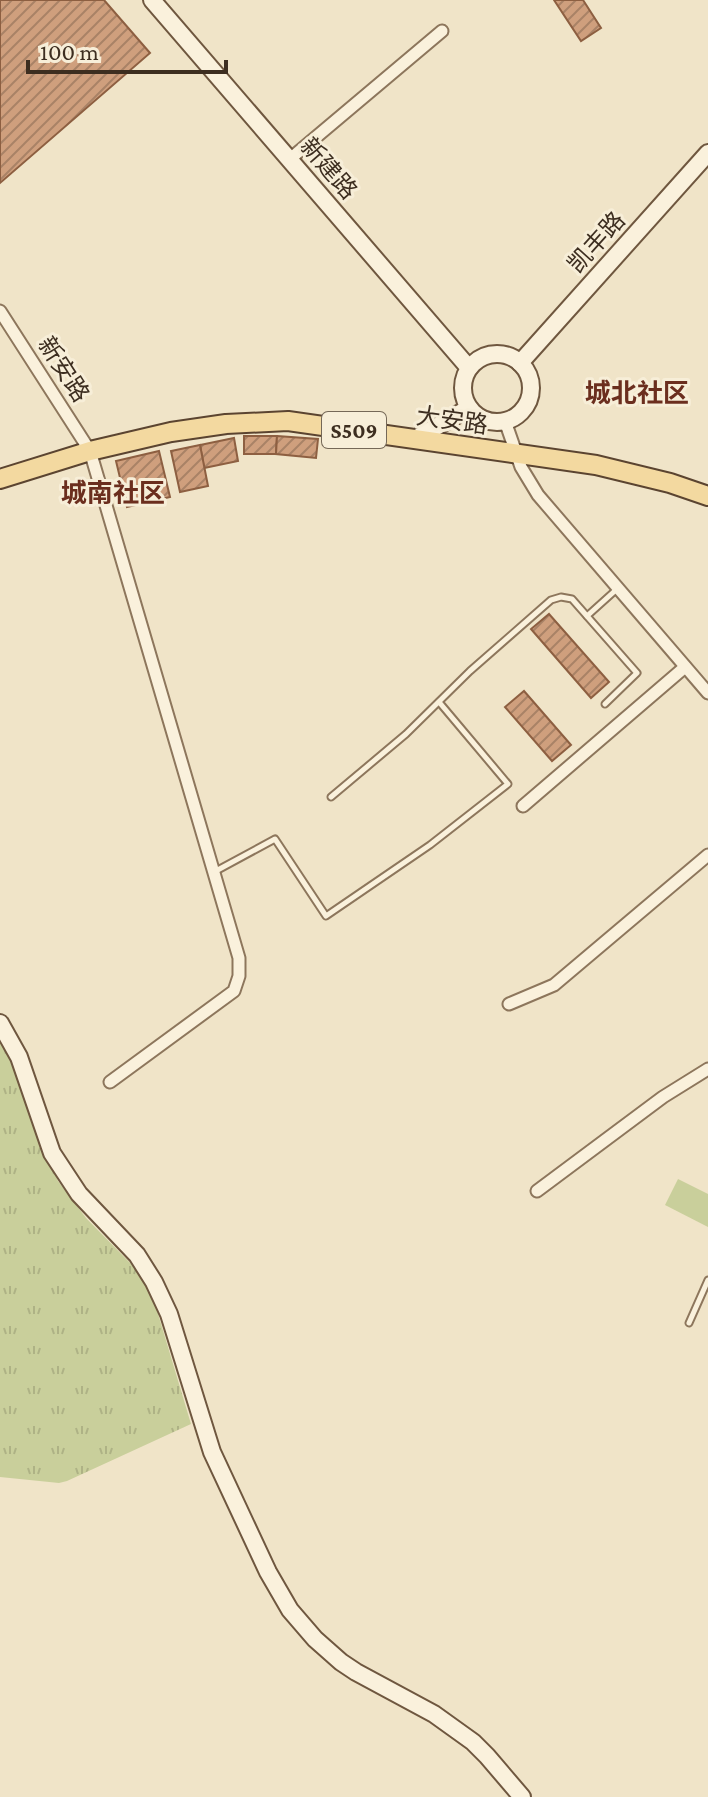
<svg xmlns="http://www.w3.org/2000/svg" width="708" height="1797" viewBox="0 0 708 1797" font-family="'Crimson Pro','Noto Sans SC',serif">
<defs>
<pattern id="grass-tufts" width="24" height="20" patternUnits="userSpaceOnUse" patternTransform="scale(2)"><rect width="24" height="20" fill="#c9cf9b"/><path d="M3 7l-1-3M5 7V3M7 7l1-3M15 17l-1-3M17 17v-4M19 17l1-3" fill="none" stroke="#aeb285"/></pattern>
<pattern id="building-hatch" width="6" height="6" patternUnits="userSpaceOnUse" patternTransform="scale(2)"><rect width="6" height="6" fill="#cf9f7d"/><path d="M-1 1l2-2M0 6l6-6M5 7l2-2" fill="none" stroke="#a98266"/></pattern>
</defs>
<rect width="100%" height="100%" fill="#f0e4c8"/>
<!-- grass -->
<path fill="url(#grass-tufts)" d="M 0,1038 L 10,1054 L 58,1181 L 86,1218 L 138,1271 L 153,1297 L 191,1424 L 67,1481 L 59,1483 L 0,1477 Z"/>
<!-- pitch -->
<path fill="#c9cf9b" d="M 678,1179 L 708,1194 L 708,1227 L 665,1205 Z"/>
<!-- building -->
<g fill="url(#building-hatch)" stroke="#8d5f41" stroke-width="2">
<path d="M 0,0 L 104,0 L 150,53 L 0,183 Z"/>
<path d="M 554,0 L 583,0 L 601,28 L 581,41 Z"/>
<path d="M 244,436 L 277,436 L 276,454 L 244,454 Z"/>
<path d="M 277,436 L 318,439 L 316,458 L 276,454 Z"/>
<path d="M 234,438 L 238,461 L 204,468 L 200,445 Z"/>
<path d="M 200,445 L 208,486 L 180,492 L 171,451 Z"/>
<path d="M 159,451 L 170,497 L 127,507 L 116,461 Z"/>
<path d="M 549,614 L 609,682 L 591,698 L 531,629 Z"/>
<path d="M 524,691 L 571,745 L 552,761 L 505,707 Z"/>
</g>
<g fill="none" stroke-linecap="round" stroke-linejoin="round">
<!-- lane casing -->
<g stroke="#8d765c" stroke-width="9">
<g id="lane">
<path d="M 587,616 L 617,589"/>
<path d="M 331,797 L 406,734 L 470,671 L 551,600 L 561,597 L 572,599 L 637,673 L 605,704"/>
<path d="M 214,872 L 275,839 L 326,916 L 430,845 L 508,784 L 439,702"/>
<path d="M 689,1323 L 708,1280"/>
</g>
</g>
<!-- street casing -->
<g stroke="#8d765c" stroke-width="15">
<g id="street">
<path d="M 290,159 L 442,31"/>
<path d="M 0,311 L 90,451 L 239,958 L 239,976 L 234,991 L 110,1082"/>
<path d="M 505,421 L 521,467 L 538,495 L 708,693"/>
<path d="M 523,806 L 685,667"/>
<path d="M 509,1004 L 554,985 L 708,855"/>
<path d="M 537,1191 L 663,1097 L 708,1069"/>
</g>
</g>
<!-- secondary casing -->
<g stroke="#6f573f" stroke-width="20">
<g id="secondary">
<path d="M 152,0 L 469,368"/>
<circle cx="497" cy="388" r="34"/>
<path d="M 520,363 L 708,153"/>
<path d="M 415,439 L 469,408"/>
<path d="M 0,1023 L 19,1057 L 52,1153 L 79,1194 L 137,1255 L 154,1282 L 169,1314 L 212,1452 L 268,1572 L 290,1610 L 315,1639 L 341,1662 L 356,1672 L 434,1714 L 473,1742 L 487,1756 L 522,1797"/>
</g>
</g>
<!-- primary casing -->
<g stroke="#5b4430" stroke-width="22">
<path id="primary" d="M 0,479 L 90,451 L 171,432 L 226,424 L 288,421 L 596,465 L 670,483 L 708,496"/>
</g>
<!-- lane -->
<use href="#lane" stroke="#faf1dc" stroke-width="5"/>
<!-- street -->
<use href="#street" stroke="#faf1dc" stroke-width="11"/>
<!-- secondary -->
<use href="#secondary" stroke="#faf1dc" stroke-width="16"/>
<!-- primary -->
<use href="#primary" stroke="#f3d9a0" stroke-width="18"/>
</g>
<g text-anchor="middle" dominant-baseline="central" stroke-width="6" stroke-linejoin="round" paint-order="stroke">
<!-- shield labels -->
<rect fill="#f7eed8" stroke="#756857" stroke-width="2" x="322" y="412" width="64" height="36" rx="6"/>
<g font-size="22" font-weight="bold" fill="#3d2e20">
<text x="354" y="430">S509</text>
</g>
<!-- street labels -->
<g font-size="24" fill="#3d2e20" stroke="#f7eed8">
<text transform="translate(329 168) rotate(49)">新建路</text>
<text transform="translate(596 242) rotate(-48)">凯丰路</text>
<text transform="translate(64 369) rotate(57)">新安路</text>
<text transform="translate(452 420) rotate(8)">大安路</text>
</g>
<!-- neighbourhood labels -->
<g font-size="26" font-weight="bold" fill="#6b2e1e" stroke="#f7eed8">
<text x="637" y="393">城北社区</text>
<text x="113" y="493">城南社区</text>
</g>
</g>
<!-- scale -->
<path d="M28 60v12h198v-12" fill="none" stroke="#3d2e20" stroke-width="4"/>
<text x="40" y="60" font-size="24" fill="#3d2e20" stroke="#f7eed8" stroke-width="6" paint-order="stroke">100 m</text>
</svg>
